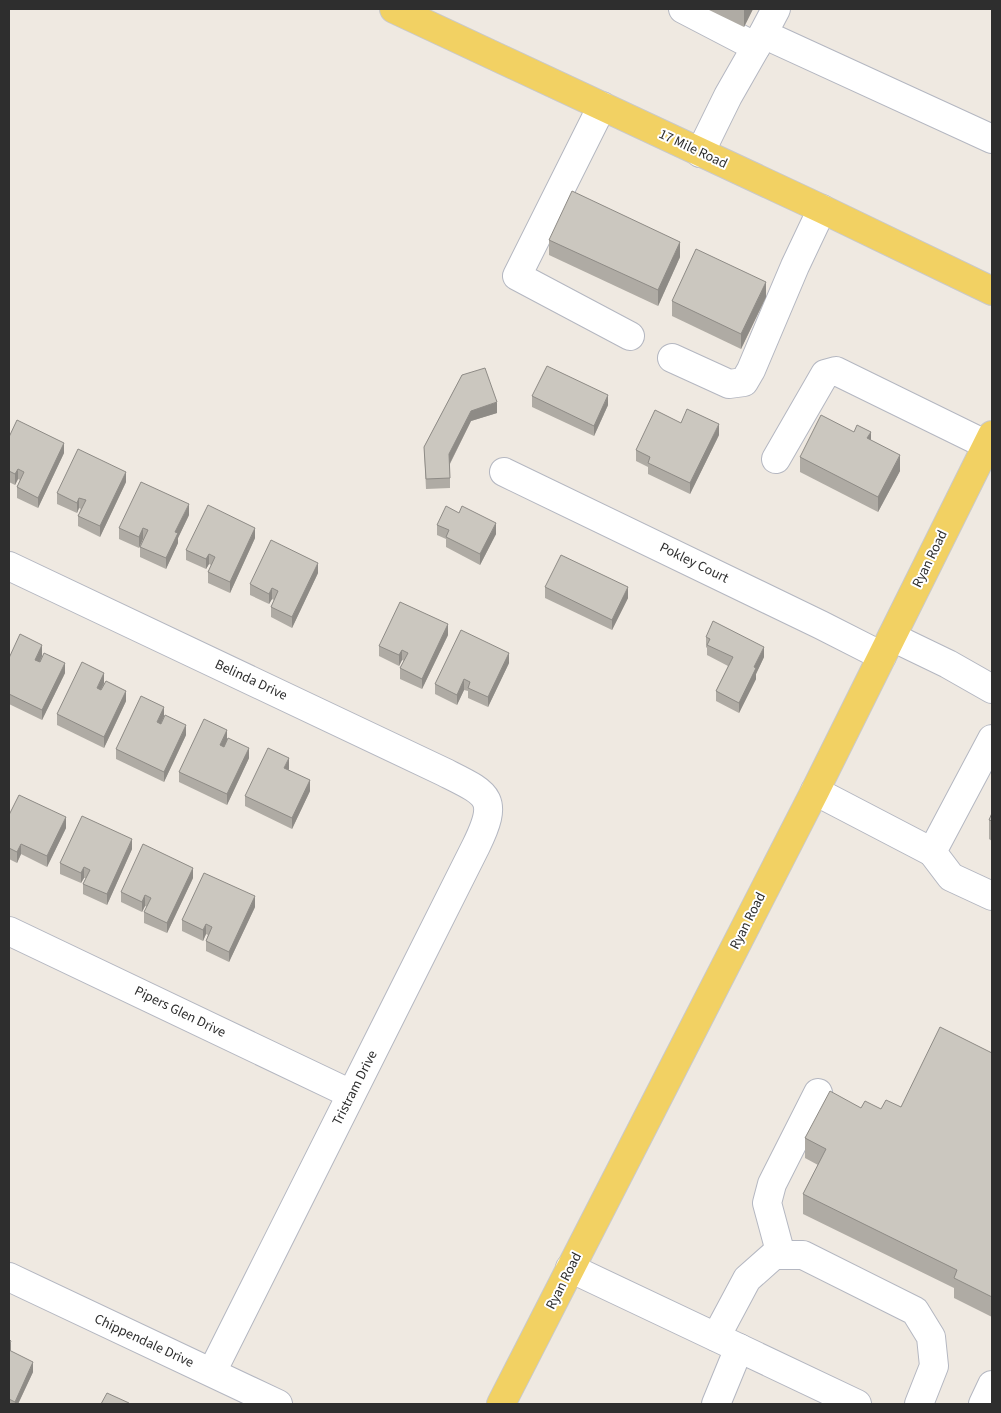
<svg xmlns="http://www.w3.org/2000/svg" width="1001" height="1413" viewBox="0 0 1001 1413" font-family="'Source Sans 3',sans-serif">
<rect width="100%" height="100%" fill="#efe9e1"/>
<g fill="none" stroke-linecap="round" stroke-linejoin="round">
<!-- minor casing -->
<g stroke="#b4b7c1" stroke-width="30">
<g id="minor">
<path d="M 683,9 L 756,47"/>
<path d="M 763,34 L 992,139"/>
<path d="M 602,106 L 517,276 L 630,336"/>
<path d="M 700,153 L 728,96 L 756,47 L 776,9"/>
<path d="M 672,358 L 729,384 L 744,382 L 751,370 L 795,266 L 822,209"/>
<path d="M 776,459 L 825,374 L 836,371 L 987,445"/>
<path d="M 504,472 L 821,625 L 882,656"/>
<path d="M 9,566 L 444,772 C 488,794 500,797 476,846 L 212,1372"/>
<path d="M 892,637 L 948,664 L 992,689"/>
<path d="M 992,739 L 932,852 L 951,877 L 992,896"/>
<path d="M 815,791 L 932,852"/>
<path d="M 9,931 L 351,1094"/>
<path d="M 781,1255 L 767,1203 L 772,1184 L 818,1093"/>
<path d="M 570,1268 L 739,1348 L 716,1404"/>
<path d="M 9,1277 L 278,1404"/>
<path d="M 716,1337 L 747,1279 L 774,1255 L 803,1255 L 915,1311 L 931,1337 L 934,1366 L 919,1404"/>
<path d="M 739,1348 L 857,1404"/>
<path d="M 983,1404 L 992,1385"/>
</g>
</g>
<!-- major casing -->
<g stroke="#c9c9c9" stroke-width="30">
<g id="major">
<path d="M 394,9 L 822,209 L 992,291"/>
<path d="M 501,1404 L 815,791 L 992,435"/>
</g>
</g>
<!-- minor -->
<use href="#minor" stroke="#fff" stroke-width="28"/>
<!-- major -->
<use href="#major" stroke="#f2d163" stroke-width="28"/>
</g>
<!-- wall -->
<g fill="#afaba4">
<path d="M 707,9 L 753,9 L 744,27 Z"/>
<path d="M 549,240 L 680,257 L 658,306 L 549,255 Z"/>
<path d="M 766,297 L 741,349 L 672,316 L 672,301 Z"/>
<path d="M 462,375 L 497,413 L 471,421 L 450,464 L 450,488 L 426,489 L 424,447 Z"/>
<path d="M 532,396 L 608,405 L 594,436 L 532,407 Z"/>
<path d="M 854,432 L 871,440 L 900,471 L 878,512 L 800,472 L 800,457 Z"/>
<path d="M 719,435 L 690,494 L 648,474 L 648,467 L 636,461 L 636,450 Z"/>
<path d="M 9,437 L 64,453 L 38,508 L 17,498 L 17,487 L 20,480 L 18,479 L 15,485 L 9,482 Z"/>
<path d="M 126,482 L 100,537 L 78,526 L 78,516 L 81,509 L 79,508 L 77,513 L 57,504 L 57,493 Z"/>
<path d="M 189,515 L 178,538 L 178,543 L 166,569 L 140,557 L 140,547 L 144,539 L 143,539 L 139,548 L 119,539 L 119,528 Z"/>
<path d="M 437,525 L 496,534 L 480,565 L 446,547 L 446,539 L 437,535 Z"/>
<path d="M 255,538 L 230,593 L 208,583 L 208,572 L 211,565 L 209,564 L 206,569 L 186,560 L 186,550 Z"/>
<path d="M 318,573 L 292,628 L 271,617 L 271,607 L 274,600 L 272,599 L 269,604 L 250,595 L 250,584 Z"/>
<path d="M 545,587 L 628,598 L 612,630 L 545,598 Z"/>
<path d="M 448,635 L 422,689 L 400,679 L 400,668 L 404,661 L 402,660 L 399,666 L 379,656 L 379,646 Z"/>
<path d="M 706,637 L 764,657 L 756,674 L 756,679 L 739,713 L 716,701 L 716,691 L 728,666 L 707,655 L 707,648 L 706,647 Z"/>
<path d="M 42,656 L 65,673 L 42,720 L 9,704 L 9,658 Z"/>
<path d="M 509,663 L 488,707 L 468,698 L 468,691 L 464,690 L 457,705 L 435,694 L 435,684 Z"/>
<path d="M 104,683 L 126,701 L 104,748 L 57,725 L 57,714 Z"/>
<path d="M 186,735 L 164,782 L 116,759 L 116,749 Z"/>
<path d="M 227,740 L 249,758 L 227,805 L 179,782 L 179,772 Z"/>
<path d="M 289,769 L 289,770 L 310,791 L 292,829 L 245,806 L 245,796 Z"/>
<path d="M 992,813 L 992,841 L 989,839 L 989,820 Z"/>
<path d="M 9,815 L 66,828 L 47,867 L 21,854 L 17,863 L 9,859 Z"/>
<path d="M 132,849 L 107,905 L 83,894 L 83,884 L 86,878 L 84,878 L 81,883 L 60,874 L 60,863 Z"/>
<path d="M 193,878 L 167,933 L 144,923 L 144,912 L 147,907 L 145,906 L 142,912 L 121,902 L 121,892 Z"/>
<path d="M 255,907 L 229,962 L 206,951 L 206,941 L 208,935 L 206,934 L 203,941 L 182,931 L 182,920 Z"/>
<path d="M 992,1053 L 992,1317 L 954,1298 L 954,1288 L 803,1214 L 803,1194 L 818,1165 L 805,1158 L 805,1138 L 861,1108 L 881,1109 L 901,1107 Z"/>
<path d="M 9,1339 L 11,1351 L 33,1372 L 18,1404 L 9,1404 Z"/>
</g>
<!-- shaded-wall -->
<g fill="#8e8b86">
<path d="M 744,9 L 753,9 L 744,27 Z"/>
<path d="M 680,242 L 680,257 L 658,306 L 658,290 Z"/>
<path d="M 766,282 L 766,297 L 741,349 L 741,334 Z"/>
<path d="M 608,395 L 608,405 L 594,436 L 594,426 Z"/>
<path d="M 497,402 L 497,413 L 471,421 L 449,465 L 449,454 L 471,411 Z"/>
<path d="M 719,424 L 719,435 L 690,494 L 690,483 Z"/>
<path d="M 871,432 L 871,447 L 867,438 Z"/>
<path d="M 64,443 L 64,453 L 38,508 L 38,498 Z"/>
<path d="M 900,455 L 900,471 L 878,512 L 878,497 Z"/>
<path d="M 18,469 L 18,479 L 15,485 L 15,474 Z"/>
<path d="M 126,472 L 126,482 L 100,537 L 100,526 Z"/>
<path d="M 79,498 L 79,508 L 77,513 L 77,503 Z"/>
<path d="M 189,504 L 189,515 L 178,538 L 178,543 L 166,569 L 166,558 L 175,532 Z"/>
<path d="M 496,523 L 496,534 L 480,565 L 480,554 Z"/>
<path d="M 143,528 L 143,539 L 139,548 L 139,537 Z"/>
<path d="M 255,528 L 255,538 L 230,593 L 230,582 Z"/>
<path d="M 209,554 L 209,564 L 206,569 L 206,559 Z"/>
<path d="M 318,563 L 318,573 L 292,628 L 292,617 Z"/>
<path d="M 628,587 L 628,598 L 612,630 L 612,620 Z"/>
<path d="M 272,588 L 272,599 L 269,604 L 269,594 Z"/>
<path d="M 448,624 L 448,635 L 422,689 L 422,679 Z"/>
<path d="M 42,645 L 42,656 L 35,671 L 35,660 Z"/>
<path d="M 764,647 L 764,657 L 756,674 L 756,679 L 739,713 L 739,703 L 754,667 Z"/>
<path d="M 402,650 L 402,660 L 399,666 L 399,655 Z"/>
<path d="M 509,653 L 509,663 L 488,707 L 488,697 Z"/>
<path d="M 65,663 L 65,673 L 42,720 L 42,710 Z"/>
<path d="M 104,673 L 104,683 L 97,698 L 97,688 Z"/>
<path d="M 464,679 L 464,690 L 457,705 L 457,695 Z"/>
<path d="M 126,691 L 126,701 L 104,748 L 104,737 Z"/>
<path d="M 164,707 L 164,717 L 157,732 L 157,722 Z"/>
<path d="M 186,725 L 186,735 L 164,782 L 164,772 Z"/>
<path d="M 227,730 L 227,741 L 220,755 L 220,745 Z"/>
<path d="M 249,748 L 249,758 L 227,805 L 227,794 Z"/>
<path d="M 289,758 L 289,769 L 284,778 L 284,768 Z"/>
<path d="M 310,780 L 310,791 L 292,829 L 292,818 Z"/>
<path d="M 66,817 L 66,828 L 47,867 L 47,856 Z"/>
<path d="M 132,839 L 132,849 L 107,905 L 107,894 Z"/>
<path d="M 21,844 L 21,854 L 17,863 L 17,852 Z"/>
<path d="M 84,867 L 84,878 L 81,883 L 81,873 Z"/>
<path d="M 193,868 L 193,878 L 167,933 L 167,923 Z"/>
<path d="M 145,895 L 145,906 L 142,912 L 142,902 Z"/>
<path d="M 255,896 L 255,907 L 229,962 L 229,952 Z"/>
<path d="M 206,924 L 206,934 L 203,941 L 203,930 Z"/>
<path d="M 11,1341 L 11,1351 L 9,1356 L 9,1346 Z"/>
<path d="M 33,1362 L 33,1372 L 18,1404 L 15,1404 L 15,1402 Z"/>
</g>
<!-- building -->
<g fill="#cbc7bf" stroke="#8e8b86">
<path d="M 572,191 L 680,242 L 658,290 L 549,240 Z"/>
<path d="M 696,249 L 766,282 L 741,334 L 672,301 Z"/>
<path d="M 547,366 L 608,395 L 594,426 L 532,396 Z"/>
<path d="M 485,368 L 497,402 L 471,411 L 449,454 L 450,478 L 426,479 L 424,447 L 462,375 Z"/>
<path d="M 687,409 L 719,424 L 690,483 L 648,463 L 650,457 L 636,450 L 655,410 L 681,423 Z"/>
<path d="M 821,415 L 854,432 L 857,425 L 871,432 L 867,438 L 900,455 L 878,497 L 800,457 Z"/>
<path d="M 17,420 L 64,443 L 38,498 L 17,487 L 24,472 L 18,469 L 15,474 L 9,471 L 9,437 Z"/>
<path d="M 78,449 L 126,472 L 100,526 L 78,516 L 86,500 L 79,498 L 77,503 L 57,493 Z"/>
<path d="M 141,482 L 189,504 L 175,532 L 178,533 L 166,558 L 140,547 L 148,530 L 143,528 L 139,537 L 119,528 Z"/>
<path d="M 208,505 L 255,528 L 230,582 L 208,572 L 215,557 L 209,554 L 206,559 L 186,550 Z"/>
<path d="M 446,506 L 459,513 L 462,506 L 496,523 L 480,554 L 446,537 L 449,530 L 437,525 Z"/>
<path d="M 271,540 L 318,563 L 292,617 L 271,607 L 278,591 L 272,588 L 269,594 L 250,584 Z"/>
<path d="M 561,555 L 628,587 L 612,620 L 545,587 Z"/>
<path d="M 400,602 L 448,624 L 422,679 L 400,668 L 408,653 L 402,650 L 399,655 L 379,646 Z"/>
<path d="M 713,621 L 764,647 L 754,667 L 756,668 L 739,703 L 716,691 L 733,657 L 707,645 L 710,639 L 706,637 Z"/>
<path d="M 461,630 L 509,653 L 488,697 L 468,688 L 470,682 L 464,679 L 457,695 L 435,684 Z"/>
<path d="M 20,634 L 42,645 L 35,660 L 40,662 L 44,653 L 65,663 L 42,710 L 9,694 L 9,658 Z"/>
<path d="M 82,662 L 104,673 L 97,688 L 101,690 L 106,681 L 126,691 L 104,737 L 57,714 Z"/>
<path d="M 141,696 L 164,707 L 157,722 L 161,724 L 165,715 L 186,725 L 164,772 L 116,749 Z"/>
<path d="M 204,719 L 227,730 L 220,745 L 224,747 L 228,738 L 249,748 L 227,794 L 179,772 Z"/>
<path d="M 268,748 L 289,758 L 284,768 L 310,780 L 292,818 L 245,796 Z"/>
<path d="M 19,795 L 66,817 L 47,856 L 21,844 L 17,852 L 9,848 L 9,815 Z"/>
<path d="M 992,813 L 992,821 L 989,820 Z"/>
<path d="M 82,816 L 132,839 L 107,894 L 83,884 L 90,870 L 84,867 L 81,873 L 60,863 Z"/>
<path d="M 143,844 L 193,868 L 167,923 L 144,912 L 151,898 L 145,895 L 142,902 L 121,892 Z"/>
<path d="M 204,873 L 255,896 L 229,952 L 206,941 L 212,927 L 206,924 L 203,930 L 182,920 Z"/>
<path d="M 940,1027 L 992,1053 L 992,1297 L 954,1278 L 957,1270 L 803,1194 L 826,1149 L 805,1138 L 830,1091 L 861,1108 L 865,1101 L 881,1109 L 886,1100 L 901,1107 Z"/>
<path d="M 9,1339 L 11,1341 L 9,1346 Z"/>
<path d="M 9,1350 L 33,1362 L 15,1402 L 9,1399 Z"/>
<path d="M 107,1393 L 129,1403 L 129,1404 L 101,1404 Z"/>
</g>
<g text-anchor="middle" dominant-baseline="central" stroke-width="4" stroke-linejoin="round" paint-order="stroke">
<!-- street labels -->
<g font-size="14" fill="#2e2e2e" stroke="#fff">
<text transform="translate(693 149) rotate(25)">17 Mile Road</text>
<text transform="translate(930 559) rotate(-64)">Ryan Road</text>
<text transform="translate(694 563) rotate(26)">Pokley Court</text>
<text transform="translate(251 680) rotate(25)">Belinda Drive</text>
<text transform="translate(748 921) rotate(-63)">Ryan Road</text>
<text transform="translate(180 1012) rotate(26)">Pipers Glen Drive</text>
<text transform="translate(355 1088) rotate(-63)">Tristram Drive</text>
<text transform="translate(564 1281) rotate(-63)">Ryan Road</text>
<text transform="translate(144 1341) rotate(25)">Chippendale Drive</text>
</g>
</g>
<!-- border -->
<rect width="1001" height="1413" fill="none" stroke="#2e2e2e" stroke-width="20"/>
</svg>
